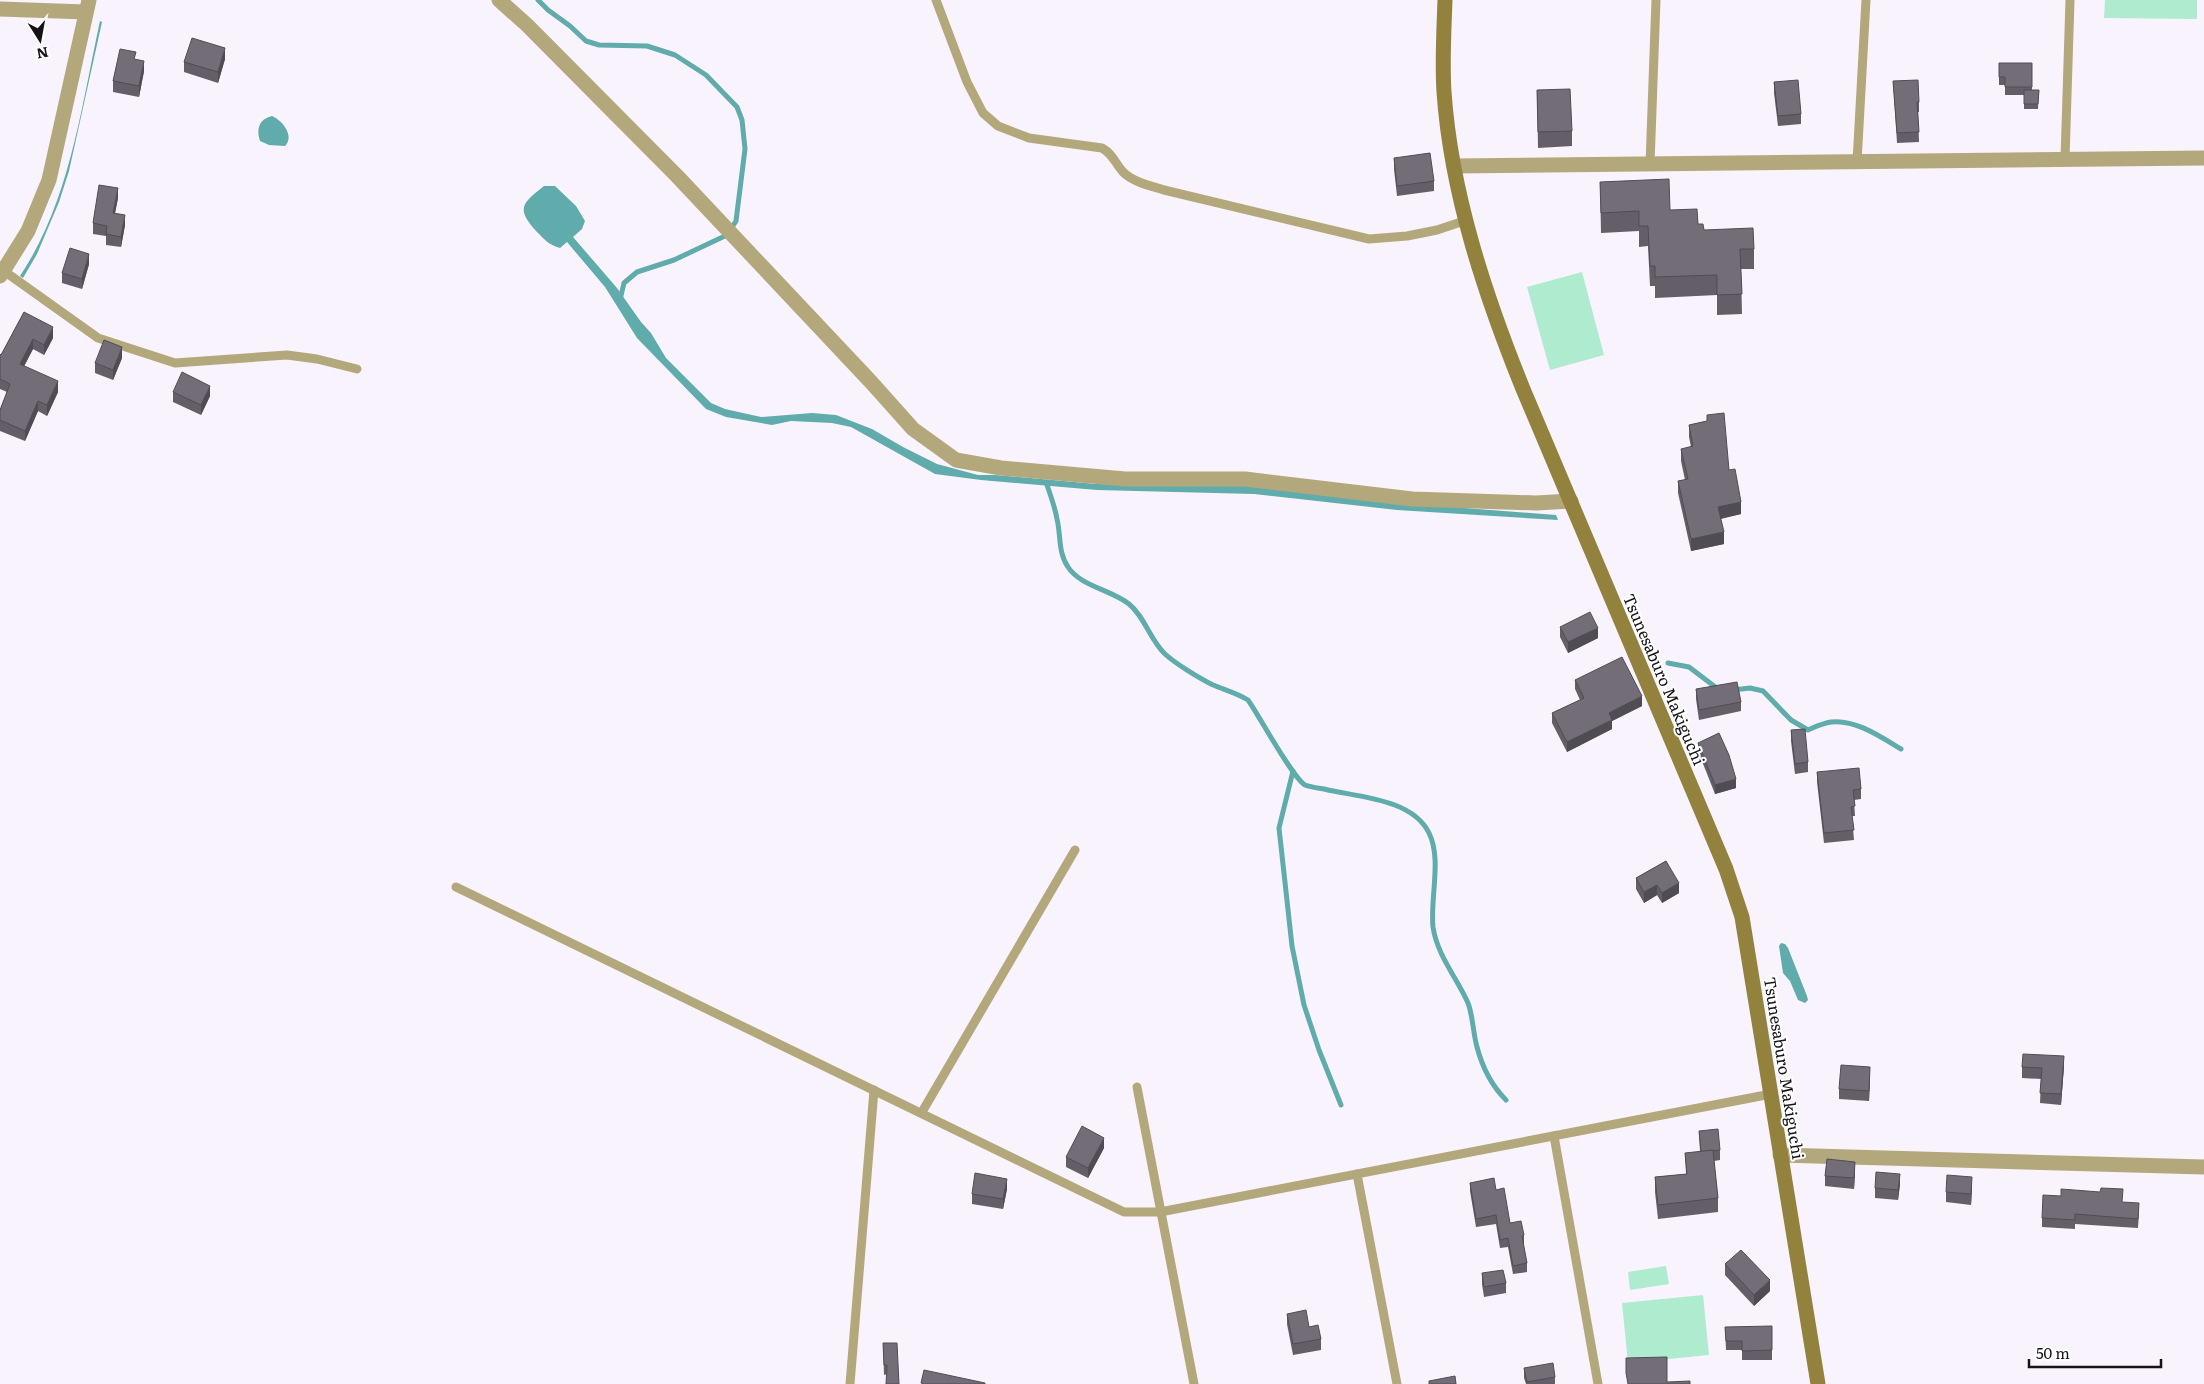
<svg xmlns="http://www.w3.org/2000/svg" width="2204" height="1384" viewBox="0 0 2204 1384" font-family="Literata,serif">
<rect width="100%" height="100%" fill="#f9f3fd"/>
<!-- green -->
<g fill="#afebce">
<path d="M 2105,0 L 2197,0 L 2197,19 L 2104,18 Z"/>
<path d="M 1582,272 L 1604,355 L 1550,370 L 1527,287 Z"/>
<path d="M 1666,1266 L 1669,1284 L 1630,1290 L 1628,1272 Z"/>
<path d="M 1703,1295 L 1709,1355 L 1628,1363 L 1622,1303 Z"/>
</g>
<!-- water -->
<g fill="#60abab">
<path d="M 100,21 L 102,22 L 69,171 L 59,202 L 37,254 L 23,278 L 20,276 C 70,201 81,108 100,21 Z"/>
<path d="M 272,116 C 282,120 295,136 285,146 L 269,145 L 260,141 C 256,129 259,119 272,116 Z"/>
<path d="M 544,186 L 555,186 L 576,206 L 585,221 L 582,229 L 573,237 L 617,288 L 641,322 L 651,333 L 666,358 L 711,403 L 725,409 L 761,417 L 812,413 L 836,415 L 872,429 L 903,447 L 937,464 L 978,475 L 995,475 L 1096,484 L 1257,486 L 1399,503 L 1556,515 L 1558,520 L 1397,510 L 1254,494 L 1097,490 L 981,480 L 935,474 L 851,427 L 832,423 L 791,421 L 772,425 L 726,417 L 706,409 L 637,338 L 605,287 L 567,242 L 560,248 C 549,245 545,240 537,232 C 516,209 521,204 544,186 Z"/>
<path d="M 1781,943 L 1785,944 L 1788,948 L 1807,996 L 1808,1000 L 1805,1003 L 1798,1000 L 1790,981 L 1783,973 L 1779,946 Z"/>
</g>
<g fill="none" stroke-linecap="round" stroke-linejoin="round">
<!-- stream -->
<g stroke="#60abab" stroke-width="5">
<path d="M 538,0 L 548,10 L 570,26 L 586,41 L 599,45 L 647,46 L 675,55 L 706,75 L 737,107 L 742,120 L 745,149 L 736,221 L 727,235 L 674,260 L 637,272 L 624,283 L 620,300"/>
<path d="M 1046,482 C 1050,494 1055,507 1057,519 C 1061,535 1058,553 1068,567 C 1080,586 1112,590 1129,604 C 1145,617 1150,640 1165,654 C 1176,664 1199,678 1213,685 C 1225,690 1237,693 1248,700 C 1260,717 1292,777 1305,785 C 1310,787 1318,788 1324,789 C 1356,797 1412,798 1429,833 C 1442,859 1430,898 1433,927 C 1437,955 1457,978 1468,1003 C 1473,1016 1473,1033 1477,1047 C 1482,1066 1492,1086 1506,1100"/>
<path d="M 1668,663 L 1689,667 L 1718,689"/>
<path d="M 1733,690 L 1750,688 L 1763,691 L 1791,720 L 1808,730 C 1815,727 1823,723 1831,722 C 1855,719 1881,737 1901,749"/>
<path d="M 1293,771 L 1279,828 L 1292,946 L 1304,1005 L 1319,1050 L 1341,1105"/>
</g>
<!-- lane -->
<g stroke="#b3a87c" stroke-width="9">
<path d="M 936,0 L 967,82 L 983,113 L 998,126 L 1029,138 L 1102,148 C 1114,155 1114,162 1123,172 C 1133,182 1151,186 1164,190 L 1369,239 L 1407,236 L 1437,230 L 1467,220"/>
<path d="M 2065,159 L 2070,0"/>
<path d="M 1857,162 L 1866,0"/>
<path d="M 1650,164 L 1656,0"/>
<path d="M 4,271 L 98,338 L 175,363 L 287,355 L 317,359 L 357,369"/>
<path d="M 456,887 L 1124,1212 L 1160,1212 L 1771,1094"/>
<path d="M 1137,1087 L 1194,1384"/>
<path d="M 922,1112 L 1075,850"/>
<path d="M 1554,1136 L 1598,1384"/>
<path d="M 1357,1174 L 1397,1384"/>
<path d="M 850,1384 L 874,1090"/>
</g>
<!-- street -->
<g stroke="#b3a87c" stroke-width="15">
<path d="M 499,0 L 527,25 L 677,176 L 871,382 L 913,429 L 956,460 L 1001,468 L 1125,479 L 1245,479 L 1412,499 L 1536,503 L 1571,501"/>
<path d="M 0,9 L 86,12"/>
<path d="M 1454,166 L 2204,158"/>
<path d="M 0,276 L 28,231 L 49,180 L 89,0"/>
<path d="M 1780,1155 L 2204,1167"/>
</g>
<!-- secondary -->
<path stroke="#93823d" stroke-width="15" d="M 1445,0 C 1444,30 1442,61 1444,92 C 1451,193 1485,295 1523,389 L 1726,869 L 1742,917 L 1818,1384"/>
</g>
<!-- wall -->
<g fill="#635e67">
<path d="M 136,59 L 144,71 L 139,97 L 113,92 L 113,81 Z"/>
<path d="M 225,59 L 218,83 L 184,72 L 184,62 Z"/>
<path d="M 1999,63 L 2032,63 L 2032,90 L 2039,90 L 2038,109 L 2024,109 L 2024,95 L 2005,95 L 2005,85 L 1999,85 Z"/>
<path d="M 1893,81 L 1919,102 L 1919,112 L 1918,112 L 1919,142 L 1897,143 Z"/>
<path d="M 1774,82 L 1801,114 L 1801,124 L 1778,126 L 1774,93 Z"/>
<path d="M 1537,90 L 1572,131 L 1572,146 L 1538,148 Z"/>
<path d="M 1394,158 L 1434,181 L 1434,191 L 1397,196 L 1394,169 Z"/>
<path d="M 1600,182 L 1670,210 L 1698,224 L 1704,230 L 1754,249 L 1754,269 L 1741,269 L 1742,314 L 1717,315 L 1717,295 L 1655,298 L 1655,286 L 1650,286 L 1648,246 L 1639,247 L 1639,231 L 1601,233 Z"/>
<path d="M 118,198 L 115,213 L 125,225 L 121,247 L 106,245 L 106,236 L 93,234 L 93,223 Z"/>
<path d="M 89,264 L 82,289 L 62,283 L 62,273 Z"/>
<path d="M 24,312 L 53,338 L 44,355 L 33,349 L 24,366 L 58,392 L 47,416 L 38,411 L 25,441 L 0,431 L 0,410 L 7,392 L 0,389 L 0,354 L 1,355 Z"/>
<path d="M 122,358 L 113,380 L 95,373 L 95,363 Z"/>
<path d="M 173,392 L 210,396 L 201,415 L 173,402 Z"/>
<path d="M 1707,415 L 1729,470 L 1741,514 L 1721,519 L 1724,544 L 1691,551 L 1678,493 L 1678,481 L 1685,480 L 1681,461 L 1681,449 L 1691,447 L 1689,437 L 1689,425 L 1707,421 Z"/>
<path d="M 1560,627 L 1598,638 L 1568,653 L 1560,637 Z"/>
<path d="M 1575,680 L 1642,706 L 1612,721 L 1612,729 L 1567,752 L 1552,723 L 1552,713 L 1580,700 L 1575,689 Z"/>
<path d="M 1696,689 L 1741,702 L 1741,711 L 1699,720 L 1696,699 Z"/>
<path d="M 1791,730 L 1808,762 L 1808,772 L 1795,774 L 1791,741 Z"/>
<path d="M 1698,743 L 1736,788 L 1715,794 L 1698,751 Z"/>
<path d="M 1817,772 L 1861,789 L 1861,799 L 1854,800 L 1855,816 L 1852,816 L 1854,840 L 1824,843 L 1817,782 Z"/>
<path d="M 1666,861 L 1679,893 L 1662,903 L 1657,895 L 1644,903 L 1636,889 L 1636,878 Z"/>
<path d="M 2064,1066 L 2061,1105 L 2040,1103 L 2041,1079 L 2022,1078 L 2022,1067 Z"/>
<path d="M 1870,1077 L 1869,1101 L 1839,1099 L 1839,1089 Z"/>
<path d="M 1699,1131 L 1720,1150 L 1720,1160 L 1714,1161 L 1718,1198 L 1718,1212 L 1658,1219 L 1655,1192 L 1655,1177 L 1686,1174 L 1685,1153 L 1700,1152 Z"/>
<path d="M 1104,1148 L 1088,1178 L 1066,1167 L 1066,1157 Z"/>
<path d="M 1855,1172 L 1854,1189 L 1825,1186 L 1825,1176 Z"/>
<path d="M 1470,1183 L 1496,1190 L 1510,1223 L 1524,1235 L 1524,1244 L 1523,1244 L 1527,1263 L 1527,1272 L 1513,1274 L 1508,1247 L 1500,1248 L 1496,1224 L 1476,1227 L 1470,1191 Z"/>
<path d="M 1900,1184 L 1898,1200 L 1875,1198 L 1875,1188 Z"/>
<path d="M 1972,1188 L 1971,1205 L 1946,1202 L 1946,1192 Z"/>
<path d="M 1007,1189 L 1003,1209 L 972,1204 L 972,1194 Z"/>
<path d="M 2122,1202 L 2139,1213 L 2138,1228 L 2075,1224 L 2075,1229 L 2042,1227 L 2042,1218 Z"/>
<path d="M 1725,1264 L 1770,1291 L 1754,1306 L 1725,1275 Z"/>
<path d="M 1482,1273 L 1506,1283 L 1506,1293 L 1484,1297 L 1482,1284 Z"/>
<path d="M 1287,1314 L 1309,1327 L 1321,1339 L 1321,1350 L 1293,1355 L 1287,1324 Z"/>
<path d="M 1725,1327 L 1772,1350 L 1772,1360 L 1742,1360 L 1742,1350 L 1726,1350 Z"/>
<path d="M 883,1343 L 899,1384 L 887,1374 L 884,1375 Z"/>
<path d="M 1524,1368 L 1555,1377 L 1555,1384 L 1526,1384 L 1524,1378 Z"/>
</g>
<!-- shaded-wall -->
<g fill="#504c54">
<path d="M 225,48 L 225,59 L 218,83 L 218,72 Z"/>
<path d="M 144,61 L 144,71 L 139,97 L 139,86 Z"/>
<path d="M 118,188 L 118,198 L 113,223 L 113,213 Z"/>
<path d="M 125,215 L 125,225 L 121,247 L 121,237 Z"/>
<path d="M 89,254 L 89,264 L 82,289 L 82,279 Z"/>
<path d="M 53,327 L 53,338 L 44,355 L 44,345 Z"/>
<path d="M 33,339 L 33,349 L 20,374 L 20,364 Z"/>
<path d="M 122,347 L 122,358 L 113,380 L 113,370 Z"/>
<path d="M 58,381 L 58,392 L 47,416 L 47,405 Z"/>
<path d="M 210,386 L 210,396 L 201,415 L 201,405 Z"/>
<path d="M 38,401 L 38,411 L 25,441 L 25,431 Z"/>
<path d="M 1741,502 L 1741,514 L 1718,519 L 1718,507 Z"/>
<path d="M 1724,532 L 1724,544 L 1691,551 L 1691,539 Z"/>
<path d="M 1598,628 L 1598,638 L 1568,653 L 1568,642 Z"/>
<path d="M 1642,696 L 1642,706 L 1612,721 L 1612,729 L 1567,752 L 1567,742 L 1609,713 Z"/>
<path d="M 1736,779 L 1736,788 L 1715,794 L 1715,785 Z"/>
<path d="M 1679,883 L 1679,893 L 1662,903 L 1662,893 Z"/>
<path d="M 1657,885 L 1657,895 L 1644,903 L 1644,892 Z"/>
<path d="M 2064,1056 L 2064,1066 L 2061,1105 L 2061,1094 Z"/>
<path d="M 1870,1067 L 1870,1077 L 1869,1101 L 1869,1091 Z"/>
<path d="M 1104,1138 L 1104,1148 L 1088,1178 L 1088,1168 Z"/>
<path d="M 1855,1162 L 1855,1172 L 1854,1189 L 1854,1178 Z"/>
<path d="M 1900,1174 L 1900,1184 L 1898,1200 L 1898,1190 Z"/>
<path d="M 1972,1177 L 1972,1188 L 1971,1205 L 1971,1194 Z"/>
<path d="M 1007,1179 L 1007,1189 L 1003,1209 L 1003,1199 Z"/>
<path d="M 1770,1280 L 1770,1291 L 1754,1306 L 1754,1295 Z"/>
</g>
<!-- building -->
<g fill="#736d78" stroke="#504c54">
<path d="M 192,38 L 225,48 L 218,72 L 184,62 Z"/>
<path d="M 120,49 L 136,52 L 134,59 L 144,61 L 139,86 L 113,81 Z"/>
<path d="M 1999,63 L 2032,63 L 2032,87 L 2005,87 L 2005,77 L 1999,77 Z"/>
<path d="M 1798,80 L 1801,114 L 1778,116 L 1774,82 Z"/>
<path d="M 1918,80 L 1919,102 L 1917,102 L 1919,132 L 1897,133 L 1893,81 Z"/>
<path d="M 1570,89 L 1572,131 L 1538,132 L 1537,90 Z"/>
<path d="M 2024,90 L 2039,90 L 2038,104 L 2024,104 Z"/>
<path d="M 1430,153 L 1434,181 L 1397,186 L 1394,158 Z"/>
<path d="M 1669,179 L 1670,210 L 1697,209 L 1698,224 L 1703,224 L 1704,230 L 1753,228 L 1754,249 L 1740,249 L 1742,294 L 1717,295 L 1717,275 L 1655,277 L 1655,266 L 1650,266 L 1648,226 L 1639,226 L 1639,211 L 1601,213 L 1600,182 Z"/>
<path d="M 99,185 L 118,188 L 113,213 L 125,215 L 121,237 L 106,234 L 107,226 L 93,223 Z"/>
<path d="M 70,248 L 89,254 L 82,279 L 62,273 Z"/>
<path d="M 24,312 L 53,327 L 44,345 L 33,339 L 20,364 L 58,381 L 47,405 L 38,401 L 25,431 L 0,420 L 0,410 L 10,384 L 0,379 L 0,354 L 1,355 Z"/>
<path d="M 104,340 L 122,347 L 113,370 L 95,363 Z"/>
<path d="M 182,372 L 210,386 L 201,405 L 173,392 Z"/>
<path d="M 1724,413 L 1729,470 L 1735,469 L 1741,502 L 1718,507 L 1724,532 L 1691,539 L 1678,481 L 1688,479 L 1681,449 L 1693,446 L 1689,425 L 1707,421 L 1707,415 Z"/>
<path d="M 1590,612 L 1598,628 L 1568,642 L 1560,627 Z"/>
<path d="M 1622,657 L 1642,696 L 1609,713 L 1612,720 L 1567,742 L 1552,713 L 1584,698 L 1575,680 Z"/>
<path d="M 1737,682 L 1741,702 L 1699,710 L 1696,689 Z"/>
<path d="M 1805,729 L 1808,762 L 1795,764 L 1791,730 Z"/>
<path d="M 1719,733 L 1729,755 L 1736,779 L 1715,785 L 1698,743 Z"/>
<path d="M 1859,768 L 1861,789 L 1853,790 L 1855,806 L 1851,807 L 1854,830 L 1824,833 L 1817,772 Z"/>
<path d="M 1666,861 L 1679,883 L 1662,893 L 1657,885 L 1644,892 L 1636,878 Z"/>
<path d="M 2023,1054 L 2064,1056 L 2061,1094 L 2040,1093 L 2042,1068 L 2022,1067 Z"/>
<path d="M 1841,1065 L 1870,1067 L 1869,1091 L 1839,1089 Z"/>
<path d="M 1082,1126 L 1104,1138 L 1088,1168 L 1066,1157 Z"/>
<path d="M 1718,1129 L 1720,1150 L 1701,1152 L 1699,1131 Z"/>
<path d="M 1713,1150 L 1718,1198 L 1658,1205 L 1655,1177 L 1687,1174 L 1685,1153 Z"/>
<path d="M 1827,1159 L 1855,1162 L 1854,1178 L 1825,1176 Z"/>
<path d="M 1876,1172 L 1900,1174 L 1898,1190 L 1875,1188 Z"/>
<path d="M 975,1173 L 1007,1179 L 1003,1199 L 972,1194 Z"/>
<path d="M 1947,1175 L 1972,1177 L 1971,1194 L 1946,1192 Z"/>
<path d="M 1494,1178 L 1496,1190 L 1504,1188 L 1510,1223 L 1521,1221 L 1524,1235 L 1522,1236 L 1527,1263 L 1513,1266 L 1508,1238 L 1500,1240 L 1496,1215 L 1476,1219 L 1470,1183 Z"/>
<path d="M 2101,1188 L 2123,1189 L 2122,1202 L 2139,1203 L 2138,1219 L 2075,1214 L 2075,1220 L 2042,1218 L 2043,1195 L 2061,1196 L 2061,1189 L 2100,1192 Z"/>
<path d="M 1741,1250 L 1770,1280 L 1754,1295 L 1725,1264 Z"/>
<path d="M 1503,1270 L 1506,1283 L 1484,1287 L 1482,1273 Z"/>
<path d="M 1306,1310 L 1309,1327 L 1318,1325 L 1321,1339 L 1293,1344 L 1287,1314 Z"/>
<path d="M 1772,1326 L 1772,1350 L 1742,1351 L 1742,1341 L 1726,1341 L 1725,1327 Z"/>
<path d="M 883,1343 L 897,1343 L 899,1384 L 886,1384 L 887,1365 L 884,1365 Z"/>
<path d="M 1667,1357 L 1667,1382 L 1690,1381 L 1690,1384 L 1628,1384 L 1626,1373 L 1626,1358 Z"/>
<path d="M 1553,1363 L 1555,1377 L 1527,1382 L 1524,1368 Z"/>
<path d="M 924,1370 L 985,1383 L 985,1384 L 924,1384 L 921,1383 Z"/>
<path d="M 1455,1376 L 1456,1384 L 1429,1384 L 1429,1381 Z"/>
</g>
<g text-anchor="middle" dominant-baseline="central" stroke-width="4" stroke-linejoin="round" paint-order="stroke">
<!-- street labels -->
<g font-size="16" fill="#151317" stroke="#fff">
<text transform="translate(1665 679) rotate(67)">Tsunesaburo Makiguchi</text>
<text transform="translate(1785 1068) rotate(81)">Tsunesaburo Makiguchi</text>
</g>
</g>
<!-- north arrow -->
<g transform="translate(40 40) rotate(169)" stroke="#ffffff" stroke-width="4" paint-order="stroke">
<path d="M0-4L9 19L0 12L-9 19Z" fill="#151317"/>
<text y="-8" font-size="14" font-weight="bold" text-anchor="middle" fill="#151317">N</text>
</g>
<!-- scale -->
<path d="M2029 1359v8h132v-8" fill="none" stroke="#151317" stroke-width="2.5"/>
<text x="2036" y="1359" font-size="15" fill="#151317" stroke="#ffffff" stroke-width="4" paint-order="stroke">50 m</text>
</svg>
